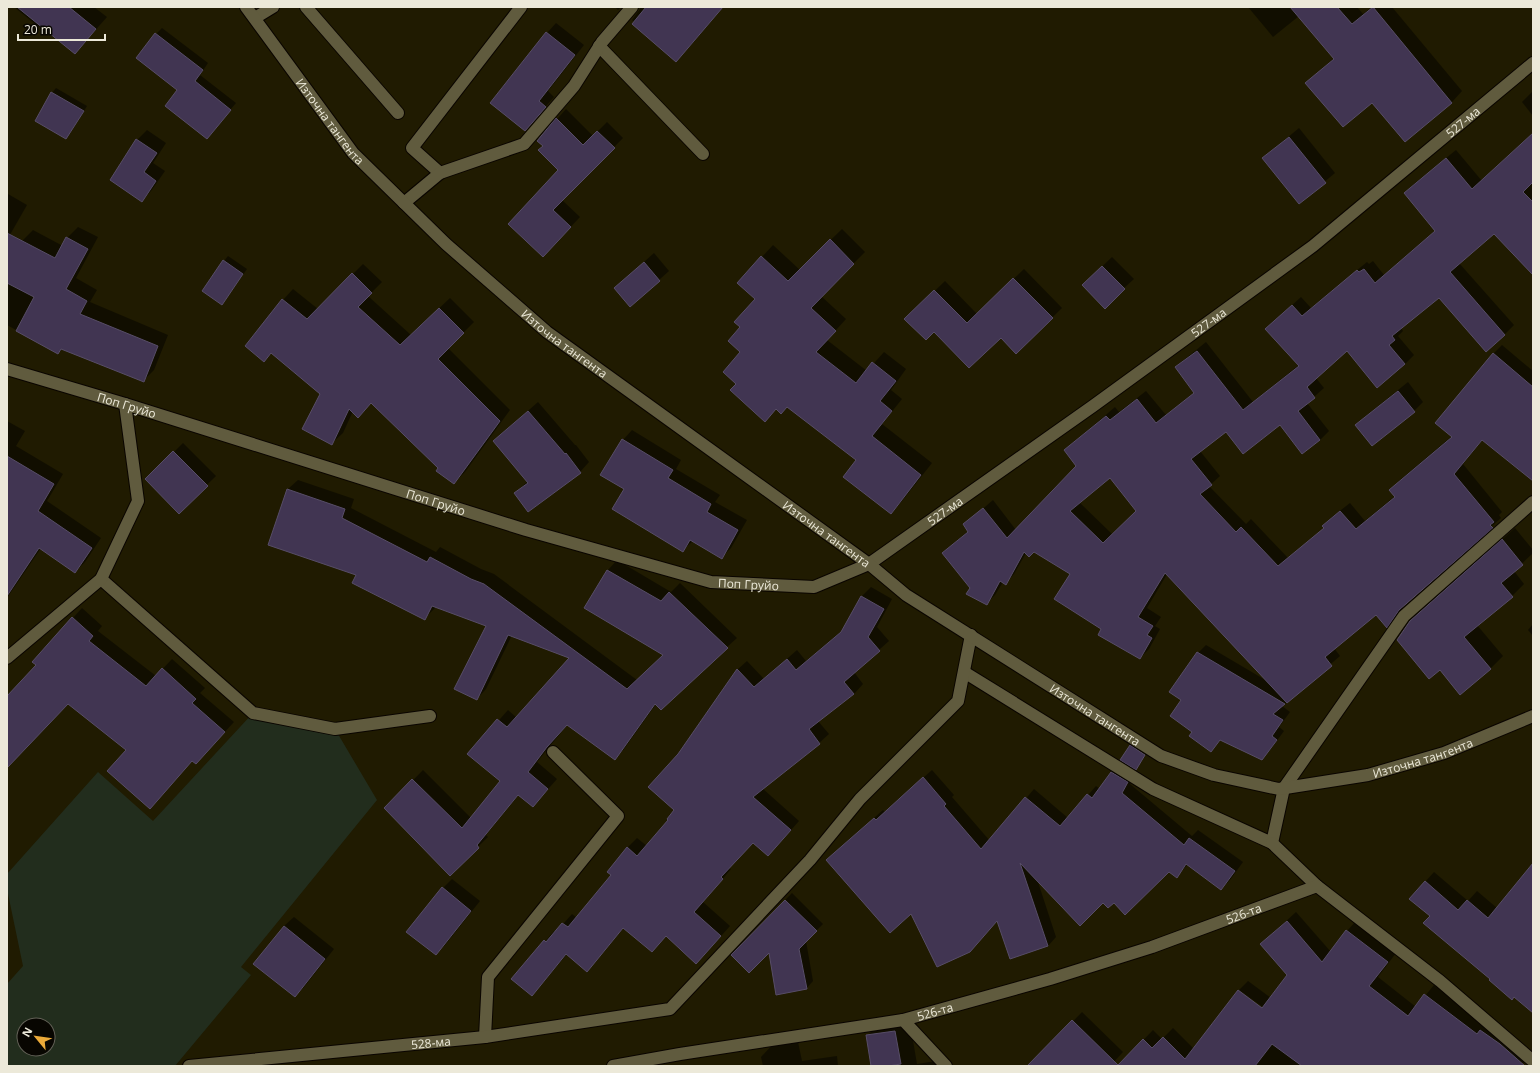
<svg xmlns="http://www.w3.org/2000/svg" width="1540" height="1073" viewBox="0 0 1540 1073" font-family="'Open Sans',sans-serif">
<rect width="100%" height="100%" fill="#201b01"/>
<!-- green -->
<path fill="#222d1d" fill-rule="evenodd" d="M 253,713 L 335,729 L 377,800 L 241,967 L 251,975 L 175,1066 L 7,1066 L 7,984 L 23,966 L 7,889 L 7,874 L 98,772 L 153,821 ZM 24,1025 L 48,1025 L 48,1049 L 24,1049 Z"/>
<!-- shadow -->
<g fill="#0007" fill-rule="evenodd">
<path d="M 14,7 L 94,7 L 107,17 L 75,53 L 41,25 L 39,27 Z"/>
<path d="M 615,7 L 621,7 L 618,10 Z"/>
<path d="M 640,7 L 723,7 L 690,46 L 676,60 L 632,20 L 640,9 Z"/>
<path d="M 1248,7 L 1357,7 L 1363,14 L 1372,7 L 1392,7 L 1462,91 L 1452,102 L 1405,140 L 1372,101 L 1307,83 L 1334,58 L 1299,16 L 1273,37 Z"/>
<path d="M 556,23 L 584,45 L 548,91 L 554,97 L 525,130 L 547,33 Z"/>
<path d="M 162,28 L 208,63 L 200,75 L 236,103 L 207,137 L 179,90 L 156,34 Z"/>
<path d="M 56,88 L 87,106 L 70,133 L 65,138 L 52,93 Z"/>
<path d="M 1533,91 L 1533,116 L 1522,102 Z"/>
<path d="M 566,109 L 593,136 L 607,122 L 623,138 L 562,200 L 580,217 L 543,256 L 560,170 L 544,146 L 538,141 Z"/>
<path d="M 1299,128 L 1335,173 L 1299,203 L 1263,158 Z"/>
<path d="M 147,130 L 166,143 L 153,163 L 165,171 L 151,191 L 142,201 L 137,140 Z"/>
<path d="M 1533,133 L 1533,273 L 1495,233 L 1459,263 L 1514,325 L 1505,334 L 1486,351 L 1439,297 L 1401,328 L 1403,331 L 1398,336 L 1414,355 L 1405,364 L 1347,349 L 1316,378 L 1324,388 L 1307,403 L 1329,431 L 1320,440 L 1280,424 L 1226,430 L 1200,451 L 1220,476 L 1209,486 L 1246,524 L 1251,519 L 1288,558 L 1325,528 L 1323,526 L 1332,517 L 1350,503 L 1365,521 L 1395,496 L 1399,481 L 1452,436 L 1493,354 L 1502,345 L 1533,371 L 1533,470 L 1483,439 L 1463,464 L 1502,512 L 1499,515 L 1501,518 L 1406,603 L 1395,618 L 1387,626 L 1376,613 L 1334,648 L 1340,656 L 1282,706 L 1290,712 L 1279,727 L 1284,731 L 1270,750 L 1262,758 L 1221,739 L 1211,751 L 1193,732 L 1182,700 L 1198,653 L 1206,645 L 1267,681 L 1167,574 L 1147,608 L 1161,617 L 1155,626 L 1160,629 L 1149,649 L 1140,658 L 1103,629 L 1071,574 L 1034,550 L 1026,553 L 1014,574 L 1006,583 L 1003,582 L 995,595 L 986,604 L 971,588 L 943,553 L 968,531 L 964,525 L 993,500 L 1016,530 L 1078,466 L 1065,450 L 1115,407 L 1119,412 L 1146,391 L 1166,415 L 1195,392 L 1176,367 L 1185,359 L 1206,342 L 1253,402 L 1300,364 L 1276,320 L 1301,297 L 1311,308 L 1367,262 L 1369,264 L 1373,261 L 1384,275 L 1436,230 L 1405,193 L 1414,184 L 1456,150 L 1482,181 ZM 1110,476 L 1138,511 L 1112,534 L 1079,502 Z"/>
<path d="M 7,194 L 8,194 L 27,205 L 11,233 L 7,237 Z"/>
<path d="M 78,227 L 98,237 L 76,278 L 97,290 L 90,302 L 168,335 L 154,370 L 143,381 L 62,349 L 58,353 L 7,325 L 7,270 L 22,241 L 33,230 L 63,246 L 67,238 Z"/>
<path d="M 842,229 L 865,252 L 821,296 L 846,319 L 827,340 L 867,371 L 884,352 L 906,369 L 891,390 L 902,399 L 882,424 L 932,463 L 902,501 L 891,513 L 858,460 L 787,406 L 737,384 L 742,352 L 741,327 L 756,299 L 762,257 L 773,245 L 800,270 Z"/>
<path d="M 654,253 L 669,271 L 630,306 L 615,288 Z"/>
<path d="M 228,256 L 247,269 L 222,304 L 224,261 Z"/>
<path d="M 1112,257 L 1134,279 L 1124,288 L 1083,285 Z"/>
<path d="M 363,264 L 382,282 L 368,296 L 411,335 L 450,298 L 474,322 L 448,348 L 510,410 L 465,472 L 454,483 L 372,402 L 358,416 L 353,411 L 343,433 L 332,443 L 321,394 L 272,353 L 264,360 L 283,300 L 293,289 L 318,309 Z"/>
<path d="M 1024,269 L 1062,308 L 1016,353 L 1001,336 L 934,331 L 906,319 L 945,281 L 977,314 Z"/>
<path d="M 1408,382 L 1423,402 L 1414,411 L 1357,425 L 1366,416 Z"/>
<path d="M 538,402 L 575,445 L 576,445 L 589,462 L 580,472 L 515,493 L 528,481 L 494,441 Z"/>
<path d="M 7,421 L 25,431 L 16,446 L 63,474 L 47,501 L 101,538 L 85,562 L 75,572 L 41,548 L 7,598 Z"/>
<path d="M 632,430 L 681,460 L 676,469 L 720,495 L 715,502 L 747,520 L 731,548 L 721,558 L 693,541 L 683,550 L 625,488 L 623,440 Z"/>
<path d="M 183,443 L 216,476 L 179,512 L 147,479 Z"/>
<path d="M 298,480 L 354,499 L 351,508 L 436,552 L 440,547 L 481,569 L 494,574 L 637,680 L 664,654 L 585,608 L 608,570 L 617,560 L 671,592 L 680,583 L 737,638 L 727,647 L 656,704 L 624,749 L 615,758 L 568,724 L 537,762 L 557,779 L 533,806 L 519,794 L 486,835 L 488,837 L 450,874 L 386,808 L 423,770 L 471,818 L 501,781 L 469,754 L 508,710 L 517,718 L 571,657 L 512,635 L 486,689 L 477,699 L 487,626 L 436,607 L 425,618 L 358,575 L 288,489 Z"/>
<path d="M 1515,528 L 1533,550 L 1533,553 L 1514,571 L 1524,584 L 1512,596 L 1477,625 L 1503,656 L 1490,669 L 1410,622 Z"/>
<path d="M 871,587 L 892,599 L 877,627 L 889,641 L 854,672 L 863,684 L 854,694 L 818,721 L 829,734 L 819,743 L 762,788 L 799,821 L 777,846 L 753,842 L 729,868 L 731,869 L 703,902 L 730,926 L 705,954 L 666,936 L 652,951 L 624,927 L 587,970 L 567,954 L 532,995 L 513,979 L 554,931 L 556,932 L 572,914 L 577,918 L 612,875 L 627,848 L 637,838 L 647,846 L 669,820 L 675,810 L 679,754 L 737,670 L 747,661 L 764,679 L 797,650 L 806,661 L 843,630 L 861,597 Z"/>
<path d="M 82,608 L 102,626 L 98,631 L 156,676 L 172,659 L 205,688 L 200,693 L 234,722 L 196,763 L 193,760 L 150,808 L 127,750 L 69,703 L 7,767 L 7,697 L 37,665 L 33,662 Z"/>
<path d="M 1533,624 L 1533,636 L 1528,630 Z"/>
<path d="M 1120,764 L 1136,774 L 1130,784 L 1192,836 L 1198,830 L 1243,862 L 1230,880 L 1221,889 L 1188,864 L 1177,876 L 1169,871 L 1103,902 L 1037,879 L 1056,937 L 1048,946 L 998,920 L 970,951 L 911,912 L 836,852 L 883,810 L 885,812 L 932,770 L 954,795 L 952,797 L 990,841 L 1034,789 L 1068,818 L 1096,786 L 1100,789 L 1112,772 Z"/>
<path d="M 1533,863 L 1533,1012 L 1491,979 L 1431,916 L 1425,882 L 1434,872 L 1468,901 L 1477,891 L 1497,908 Z"/>
<path d="M 452,879 L 480,901 L 445,945 L 436,954 L 443,888 Z"/>
<path d="M 792,893 L 823,924 L 806,941 L 813,981 L 806,989 L 769,951 L 732,955 Z"/>
<path d="M 1296,912 L 1331,952 L 1347,931 L 1356,921 L 1396,953 L 1378,977 L 1416,1007 L 1434,985 L 1528,1058 L 1521,1066 L 1233,1066 L 1267,1010 L 1239,990 L 1248,981 L 1271,998 L 1289,975 L 1271,935 Z"/>
<path d="M 294,917 L 334,949 L 304,987 L 295,996 L 284,926 Z"/>
<path d="M 1082,1012 L 1123,1052 L 1110,1066 L 1030,1066 Z"/>
<path d="M 909,1017 L 917,1064 L 936,1061 L 937,1066 L 872,1066 L 867,1036 L 882,1021 Z"/>
<path d="M 1173,1028 L 1205,1060 L 1199,1066 L 1130,1066 L 1124,1060 L 1153,1030 L 1162,1039 Z"/>
<path d="M 797,1037 L 802,1061 L 837,1056 L 838,1066 L 763,1066 L 761,1057 L 775,1042 Z"/>
</g>
<!-- building -->
<g fill="#413552" stroke="#574d67" fill-rule="evenodd">
<path d="M 17,7 L 69,7 L 96,29 L 75,54 Z"/>
<path d="M 646,7 L 723,7 L 676,62 L 632,24 Z"/>
<path d="M 1290,7 L 1337,7 L 1352,24 L 1373,7 L 1452,103 L 1405,142 L 1372,103 L 1343,127 L 1305,83 L 1334,59 Z"/>
<path d="M 546,32 L 575,55 L 539,101 L 546,107 L 525,131 L 490,103 Z"/>
<path d="M 155,33 L 203,70 L 195,81 L 231,110 L 207,139 L 165,106 L 177,90 L 136,58 Z"/>
<path d="M 51,92 L 84,111 L 66,139 L 35,121 Z"/>
<path d="M 556,118 L 583,145 L 597,131 L 615,148 L 553,210 L 571,227 L 543,257 L 508,224 L 558,170 L 538,150 L 543,146 L 537,141 Z"/>
<path d="M 1533,133 L 1533,182 L 1523,192 L 1533,202 L 1533,275 L 1494,234 L 1450,272 L 1505,335 L 1486,352 L 1439,298 L 1392,336 L 1395,340 L 1389,345 L 1405,364 L 1377,388 L 1347,351 L 1307,387 L 1315,398 L 1298,411 L 1320,440 L 1302,454 L 1280,425 L 1243,454 L 1226,432 L 1191,459 L 1212,485 L 1200,494 L 1236,532 L 1241,527 L 1278,566 L 1324,528 L 1322,526 L 1340,511 L 1356,529 L 1395,497 L 1389,490 L 1452,437 L 1435,423 L 1493,353 L 1533,387 L 1533,481 L 1482,440 L 1454,474 L 1494,522 L 1490,525 L 1493,528 L 1399,610 L 1387,628 L 1376,615 L 1325,657 L 1332,666 L 1287,703 L 1165,573 L 1138,617 L 1153,626 L 1147,635 L 1152,638 L 1140,659 L 1098,635 L 1101,629 L 1054,599 L 1070,574 L 1034,552 L 1029,557 L 1024,552 L 1006,585 L 1000,581 L 987,605 L 966,594 L 970,588 L 942,553 L 968,532 L 963,524 L 983,508 L 1007,538 L 1076,466 L 1064,450 L 1106,416 L 1110,420 L 1137,399 L 1156,423 L 1194,393 L 1175,367 L 1197,351 L 1243,410 L 1299,366 L 1265,329 L 1292,305 L 1302,316 L 1357,270 L 1359,272 L 1364,269 L 1375,283 L 1435,231 L 1404,193 L 1446,158 L 1472,189 ZM 1110,478 L 1136,511 L 1103,543 L 1070,511 Z"/>
<path d="M 1289,137 L 1326,183 L 1299,204 L 1262,158 Z"/>
<path d="M 136,139 L 157,153 L 144,172 L 156,181 L 142,202 L 110,180 Z"/>
<path d="M 7,233 L 55,258 L 66,237 L 88,249 L 66,289 L 87,301 L 80,314 L 158,346 L 144,382 L 61,349 L 58,354 L 16,331 L 34,297 L 7,283 Z"/>
<path d="M 830,239 L 854,264 L 811,308 L 836,331 L 816,352 L 856,383 L 872,362 L 896,381 L 880,401 L 892,411 L 872,436 L 921,475 L 891,514 L 843,477 L 856,460 L 787,407 L 781,414 L 776,409 L 765,422 L 730,390 L 736,384 L 723,372 L 740,352 L 728,341 L 740,327 L 734,322 L 755,299 L 737,283 L 761,256 L 788,281 Z"/>
<path d="M 223,260 L 243,274 L 222,305 L 202,291 Z"/>
<path d="M 644,262 L 660,281 L 630,307 L 614,288 Z"/>
<path d="M 1102,266 L 1125,289 L 1105,309 L 1082,285 Z"/>
<path d="M 352,273 L 372,293 L 358,307 L 400,345 L 439,308 L 464,333 L 438,359 L 500,421 L 454,484 L 436,471 L 438,468 L 371,403 L 358,418 L 349,409 L 332,445 L 302,429 L 320,394 L 271,353 L 264,362 L 245,346 L 282,299 L 307,319 Z"/>
<path d="M 1013,278 L 1053,318 L 1016,354 L 1001,338 L 969,368 L 934,332 L 926,340 L 904,319 L 934,290 L 967,323 Z"/>
<path d="M 1398,391 L 1415,412 L 1372,446 L 1355,425 Z"/>
<path d="M 528,411 L 565,454 L 566,453 L 581,473 L 528,512 L 514,493 L 528,483 L 493,441 Z"/>
<path d="M 622,439 L 673,470 L 668,478 L 711,504 L 707,512 L 738,530 L 722,559 L 690,540 L 683,552 L 612,509 L 624,489 L 600,475 Z"/>
<path d="M 173,451 L 208,486 L 179,514 L 145,479 Z"/>
<path d="M 7,456 L 54,484 L 38,511 L 92,548 L 75,573 L 39,548 L 7,596 Z"/>
<path d="M 287,489 L 345,509 L 342,518 L 427,562 L 430,557 L 471,579 L 484,584 L 627,689 L 663,655 L 584,608 L 607,570 L 661,601 L 669,592 L 728,648 L 661,710 L 655,704 L 615,760 L 567,725 L 547,747 L 528,772 L 548,789 L 533,807 L 518,795 L 477,845 L 479,848 L 450,876 L 384,808 L 412,779 L 462,828 L 500,781 L 467,754 L 497,719 L 507,727 L 569,658 L 508,635 L 477,700 L 454,689 L 486,626 L 432,606 L 425,620 L 352,583 L 356,575 L 268,545 Z"/>
<path d="M 1502,539 L 1523,565 L 1501,583 L 1513,597 L 1464,637 L 1491,669 L 1460,695 L 1440,670 L 1429,679 L 1397,640 L 1410,621 Z"/>
<path d="M 861,596 L 884,609 L 868,637 L 880,651 L 844,682 L 854,694 L 809,729 L 820,744 L 753,797 L 791,830 L 768,856 L 753,843 L 721,877 L 723,879 L 694,912 L 721,936 L 696,964 L 666,936 L 652,952 L 623,928 L 587,972 L 566,954 L 532,996 L 511,979 L 544,940 L 546,942 L 562,923 L 568,927 L 611,875 L 607,872 L 627,847 L 637,856 L 668,820 L 667,819 L 674,810 L 648,787 L 678,754 L 737,669 L 754,687 L 787,659 L 796,670 L 841,632 Z"/>
<path d="M 72,617 L 93,636 L 89,641 L 146,686 L 162,668 L 196,699 L 192,703 L 225,732 L 196,764 L 192,761 L 150,809 L 107,771 L 126,750 L 68,704 L 7,768 L 7,696 L 36,665 L 32,662 Z"/>
<path d="M 1197,652 L 1285,704 L 1273,714 L 1283,720 L 1272,736 L 1277,740 L 1262,760 L 1220,740 L 1211,752 L 1189,736 L 1192,732 L 1170,716 L 1181,700 L 1169,692 Z"/>
<path d="M 1130,745 L 1145,755 L 1136,770 L 1120,760 Z"/>
<path d="M 1111,772 L 1128,782 L 1122,793 L 1184,845 L 1189,838 L 1235,871 L 1221,890 L 1186,864 L 1177,878 L 1169,872 L 1125,915 L 1114,903 L 1108,908 L 1103,903 L 1080,926 L 1020,863 L 1048,946 L 1010,959 L 997,921 L 970,952 L 937,967 L 911,914 L 890,933 L 826,860 L 874,818 L 876,820 L 923,777 L 946,804 L 944,806 L 981,849 L 1025,797 L 1060,826 L 1087,794 L 1092,798 Z"/>
<path d="M 1533,863 L 1533,1013 L 1514,997 L 1512,1000 L 1489,980 L 1490,979 L 1423,923 L 1430,916 L 1409,899 L 1425,881 L 1458,910 L 1467,900 L 1488,918 Z"/>
<path d="M 442,887 L 471,911 L 436,955 L 406,932 Z"/>
<path d="M 785,900 L 817,931 L 799,949 L 807,989 L 776,995 L 769,953 L 749,973 L 731,955 Z"/>
<path d="M 1287,921 L 1322,962 L 1346,930 L 1388,962 L 1369,986 L 1408,1016 L 1424,994 L 1477,1034 L 1480,1030 L 1500,1044 L 1525,1066 L 1302,1066 L 1272,1044 L 1255,1066 L 1027,1066 L 1072,1020 L 1118,1065 L 1143,1039 L 1152,1048 L 1163,1037 L 1185,1059 L 1238,990 L 1262,1008 L 1287,975 L 1260,944 Z"/>
<path d="M 284,926 L 325,959 L 295,997 L 253,964 Z"/>
<path d="M 895,1031 L 901,1064 L 888,1066 L 871,1066 L 866,1035 Z"/>
</g>
<g fill="none" stroke-linecap="round" stroke-linejoin="round">
<!-- lane casing -->
<g stroke="#0a0500" stroke-width="14">
<g id="lane">
<path d="M 306,7 L 398,113"/>
<path d="M 255,18 L 273,7"/>
<path d="M 599,46 L 703,154"/>
<path d="M 440,173 L 412,148 L 521,7"/>
<path d="M 404,203 L 440,173 L 524,144 L 574,86 L 602,42 L 632,7"/>
<path d="M 101,579 L 253,713 L 335,729 L 430,716"/>
<path d="M 964,672 L 1153,789 L 1272,843 L 1284,788 L 1404,616 L 1533,502"/>
<path d="M 1272,843 L 1317,886"/>
</g>
</g>
<!-- street casing -->
<g stroke="#0a0500" stroke-width="14">
<g id="street">
<path id="s1" d="M 7,369 L 125,404 L 526,530 L 711,582 L 814,587 L 869,564 L 1093,406 L 1313,246 L 1533,63"/>
<path d="M 7,658 L 101,579 L 138,501 L 125,404"/>
<path id="s2" d="M 903,1020 L 1050,979 L 1152,947 L 1317,886 L 1440,981 L 1533,1061"/>
<path d="M 485,1037 L 488,977 L 618,816 L 553,752"/>
<path id="s3" d="M 189,1066 L 485,1037 L 670,1009 L 810,860 L 860,799 L 958,701 L 971,635"/>
<path d="M 613,1066 L 680,1054 L 903,1020 L 946,1066"/>
</g>
</g>
<!-- secondary casing -->
<g stroke="#0a0500" stroke-width="14">
<g id="secondary">
<path id="s4" d="M 246,7 L 353,153 L 446,244 L 547,332 L 869,564 L 906,595 L 1161,756 L 1214,775 L 1279,789 L 1368,775 L 1444,753 L 1533,716"/>
</g>
</g>
<!-- lane -->
<use href="#lane" stroke="#605b3e" stroke-width="12"/>
<!-- street -->
<use href="#street" stroke="#605b3e" stroke-width="12"/>
<!-- secondary -->
<use href="#secondary" stroke="#605b3e" stroke-width="12"/>
</g>
<g text-anchor="middle" dominant-baseline="central" stroke-width="3" stroke-linejoin="round" paint-order="stroke">
<!-- street labels -->
<g font-size="12" fill="#ece9d9" stroke="#080601">
<text stroke="none"><textPath href="#s4" startOffset="142">Източна тангента</textPath></text>
<text stroke="none"><textPath href="#s1" startOffset="1639">527-ма</textPath></text>
<text stroke="none"><textPath href="#s1" startOffset="1315">527-ма</textPath></text>
<text stroke="none"><textPath href="#s4" startOffset="466">Източна тангента</textPath></text>
<text stroke="none"><textPath href="#s1" startOffset="125">Поп Груйо</textPath></text>
<text stroke="none"><textPath href="#s1" startOffset="449">Поп Груйо</textPath></text>
<text stroke="none"><textPath href="#s1" startOffset="991">527-ма</textPath></text>
<text stroke="none"><textPath href="#s4" startOffset="790">Източна тангента</textPath></text>
<text stroke="none"><textPath href="#s1" startOffset="773">Поп Груйо</textPath></text>
<text stroke="none"><textPath href="#s4" startOffset="1114">Източна тангента</textPath></text>
<text stroke="none"><textPath href="#s4" startOffset="1462">Източна тангента</textPath></text>
<text stroke="none"><textPath href="#s2" startOffset="357">526-та</textPath></text>
<text stroke="none"><textPath href="#s2" startOffset="33">526-та</textPath></text>
<text stroke="none"><textPath href="#s3" startOffset="243">528-ма</textPath></text>
</g>
</g>
<!-- border -->
<rect width="1540" height="1073" fill="none" stroke="#ece9d9" stroke-width="16"/>
<!-- north arrow -->
<g transform="translate(36 1037) rotate(299)"><circle r="19" fill="#080601" stroke="#636157"/>
<path d="M0-3L7 15L0 10L-7 15Z" fill="#ebaa39"/>
<text y="-6" font-size="11" font-weight="bold" text-anchor="middle" fill="#ece9d9">N</text>
</g>
<!-- scale -->
<path d="M18 34v6h87v-6" fill="none" stroke="#ece9d9" stroke-width="2"/>
<text x="24" y="34" font-size="12" fill="#ece9d9" stroke="#080601" stroke-width="3" paint-order="stroke">20 m</text>
</svg>
